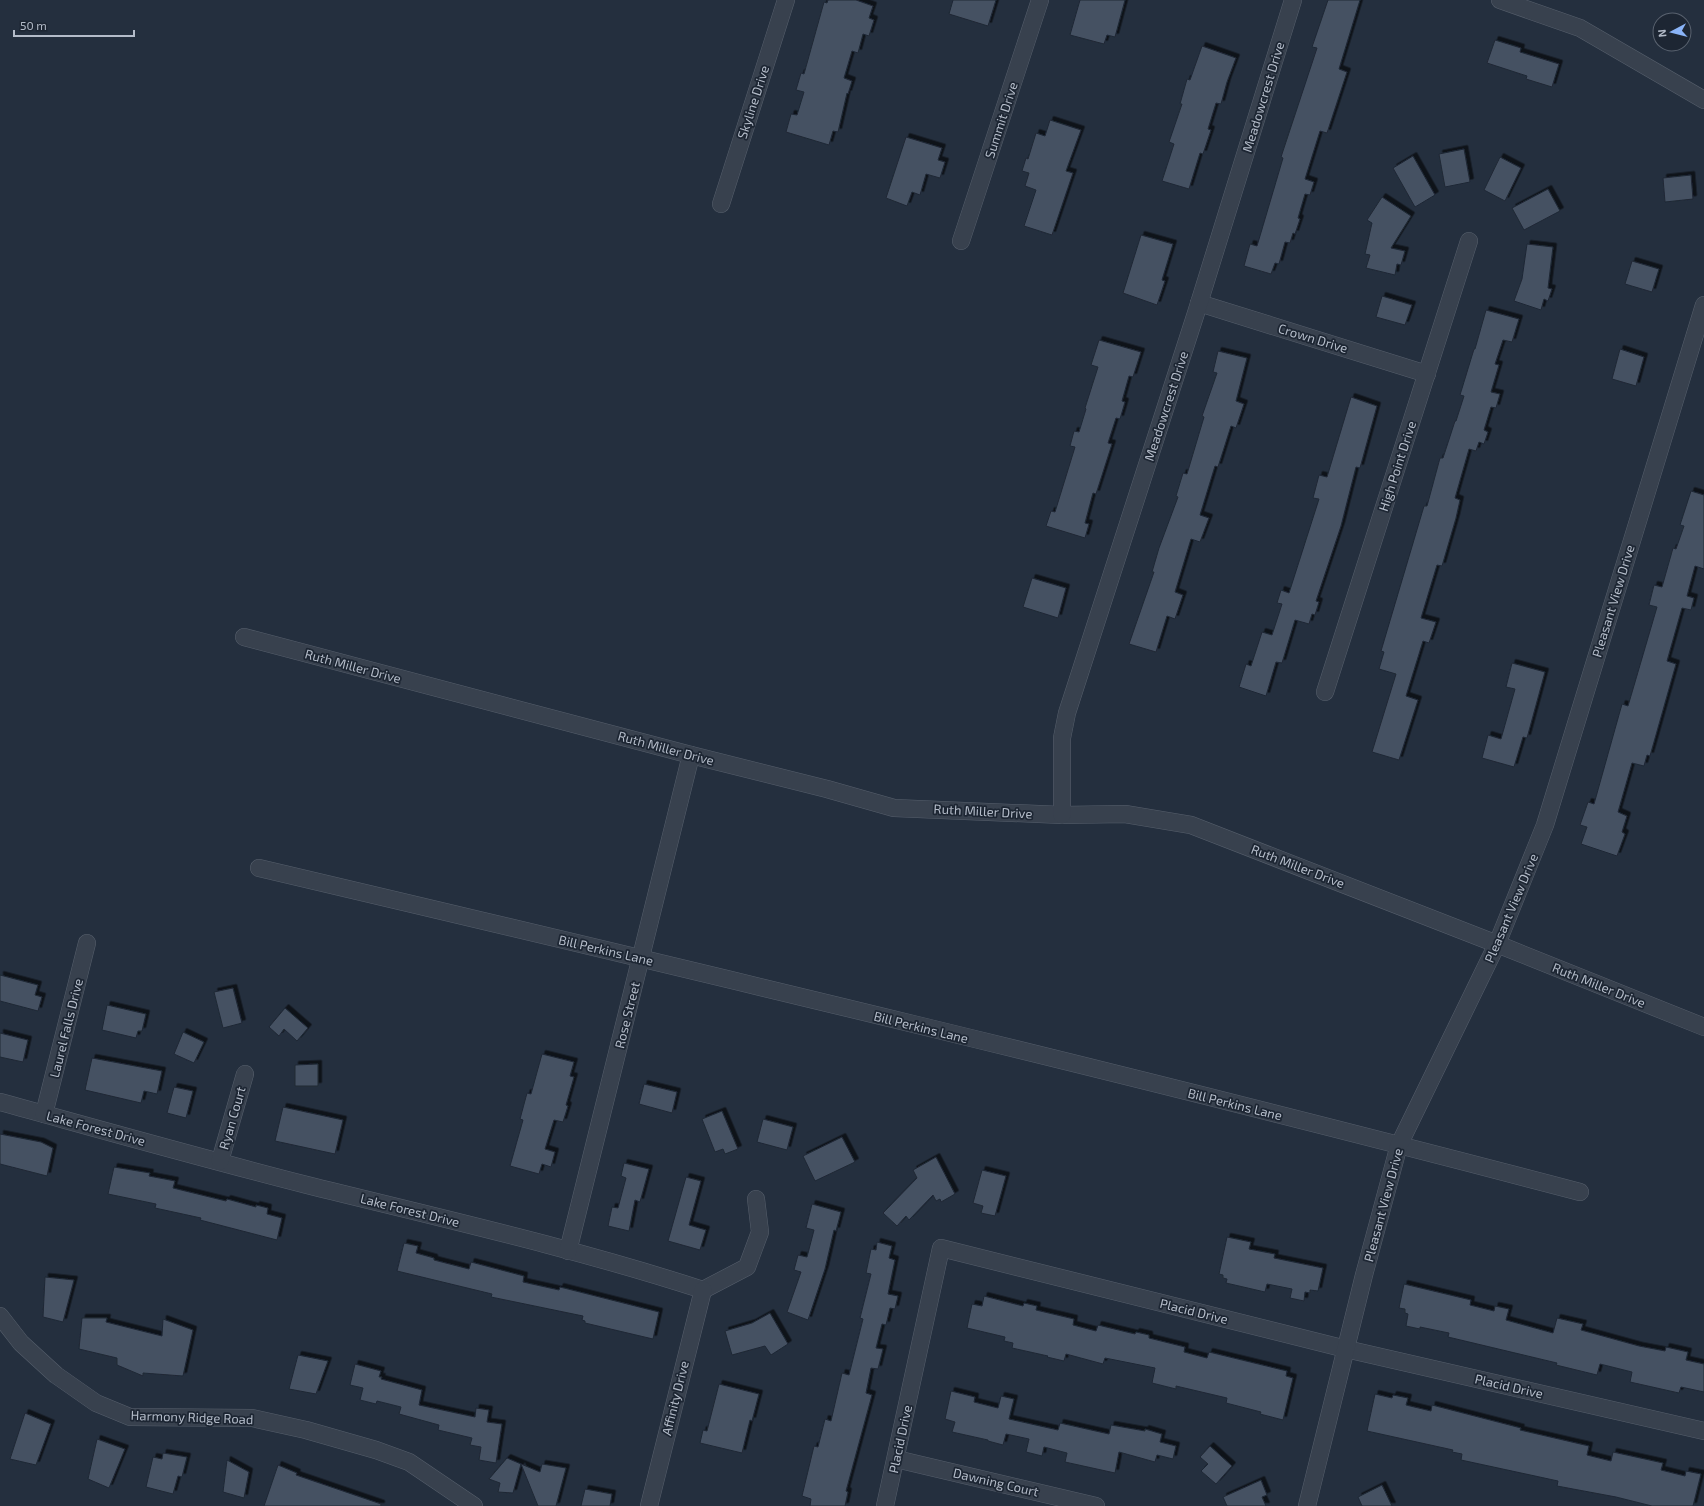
<svg xmlns="http://www.w3.org/2000/svg" width="1704" height="1506" viewBox="0 0 1704 1506" font-family="'Exo 2',sans-serif">
<defs>
<filter id="shadow"><feDropShadow dx="3.5" dy="-3.5" stdDeviation="0" flood-color="#0009"/></filter>
</defs>
<rect width="100%" height="100%" fill="#242f3e"/>
<!-- building -->
<g fill="#455162" stroke="#1f2835" filter="url(#shadow)">
<path d="M 828,0 L 856,0 L 873,6 L 869,18 L 874,20 L 869,36 L 863,34 L 858,53 L 852,51 L 844,78 L 852,81 L 848,94 L 847,93 L 838,132 L 833,131 L 829,145 L 786,132 L 791,114 L 797,115 L 804,92 L 796,90 L 801,73 L 804,74 L 824,2 L 827,3 Z"/>
<path d="M 953,0 L 996,0 L 988,26 L 949,14 Z"/>
<path d="M 1080,0 L 1125,0 L 1115,37 L 1107,35 L 1104,44 L 1070,35 Z"/>
<path d="M 1328,0 L 1360,0 L 1339,69 L 1347,72 L 1327,133 L 1320,131 L 1305,179 L 1314,182 L 1310,195 L 1305,194 L 1298,218 L 1300,219 L 1295,234 L 1293,233 L 1290,243 L 1285,242 L 1279,264 L 1275,263 L 1271,274 L 1244,266 L 1250,244 L 1257,246 L 1283,158 L 1281,157 L 1317,48 L 1312,47 Z"/>
<path d="M 1495,40 L 1521,48 L 1520,52 L 1559,64 L 1552,87 L 1526,79 L 1527,76 L 1487,63 Z"/>
<path d="M 1202,46 L 1236,58 L 1227,82 L 1221,104 L 1216,103 L 1208,129 L 1211,130 L 1203,154 L 1200,153 L 1189,189 L 1162,181 L 1174,144 L 1169,142 L 1182,104 L 1180,104 L 1187,79 L 1190,80 Z"/>
<path d="M 1050,120 L 1081,130 L 1066,171 L 1073,173 L 1052,235 L 1024,226 L 1036,190 L 1025,186 L 1029,173 L 1022,171 L 1026,158 L 1028,159 L 1036,133 L 1045,136 Z"/>
<path d="M 906,137 L 942,148 L 938,160 L 945,162 L 940,178 L 926,174 L 920,195 L 912,192 L 907,206 L 886,198 Z"/>
<path d="M 1464,149 L 1470,182 L 1445,187 L 1439,154 Z"/>
<path d="M 1413,156 L 1435,195 L 1415,207 L 1393,168 Z"/>
<path d="M 1500,157 L 1521,168 L 1505,201 L 1484,190 Z"/>
<path d="M 1691,175 L 1693,199 L 1665,202 L 1663,178 Z"/>
<path d="M 1548,189 L 1560,211 L 1524,230 L 1512,208 Z"/>
<path d="M 1382,197 L 1411,216 L 1391,248 L 1405,251 L 1401,265 L 1397,264 L 1395,275 L 1366,268 L 1370,255 L 1365,254 L 1372,223 L 1367,220 Z"/>
<path d="M 1141,235 L 1173,244 L 1162,280 L 1165,281 L 1157,305 L 1123,293 Z"/>
<path d="M 1527,244 L 1553,247 L 1548,288 L 1552,289 L 1548,301 L 1544,299 L 1541,310 L 1514,301 L 1522,279 Z"/>
<path d="M 1632,261 L 1659,269 L 1652,292 L 1625,284 Z"/>
<path d="M 1382,296 L 1412,305 L 1405,325 L 1376,317 Z"/>
<path d="M 1486,310 L 1519,319 L 1512,342 L 1503,340 L 1495,364 L 1499,365 L 1491,392 L 1500,394 L 1496,408 L 1491,407 L 1484,430 L 1488,432 L 1484,444 L 1479,442 L 1476,451 L 1469,449 L 1455,498 L 1460,500 L 1456,518 L 1442,566 L 1437,565 L 1421,618 L 1436,622 L 1429,643 L 1423,641 L 1406,696 L 1418,700 L 1399,760 L 1372,752 L 1396,674 L 1379,669 L 1384,652 L 1381,651 L 1424,506 L 1427,506 L 1440,458 L 1443,458 L 1455,421 L 1456,421 L 1464,396 L 1460,395 L 1474,349 L 1475,349 Z"/>
<path d="M 1099,340 L 1141,352 L 1133,377 L 1129,376 L 1122,401 L 1125,402 L 1120,419 L 1116,418 L 1108,443 L 1112,444 L 1096,494 L 1093,493 L 1085,523 L 1089,524 L 1085,538 L 1046,526 L 1051,511 L 1055,512 L 1075,447 L 1070,446 L 1074,431 L 1079,432 L 1086,409 L 1085,408 L 1098,367 L 1091,365 Z"/>
<path d="M 1620,349 L 1644,357 L 1636,386 L 1612,379 Z"/>
<path d="M 1218,351 L 1247,358 L 1236,401 L 1244,404 L 1236,428 L 1231,426 L 1218,467 L 1215,466 L 1200,515 L 1209,518 L 1200,542 L 1191,539 L 1175,592 L 1183,595 L 1175,619 L 1167,616 L 1156,652 L 1129,644 L 1154,572 L 1152,572 L 1159,548 L 1178,497 L 1176,496 L 1183,473 L 1187,474 L 1204,417 L 1202,416 L 1217,373 L 1213,372 Z"/>
<path d="M 1351,397 L 1377,406 L 1360,468 L 1356,467 L 1341,526 L 1316,601 L 1319,602 L 1315,615 L 1312,614 L 1309,624 L 1295,620 L 1282,663 L 1276,662 L 1266,696 L 1239,687 L 1246,664 L 1251,666 L 1262,632 L 1272,635 L 1282,604 L 1277,603 L 1281,590 L 1289,593 L 1319,499 L 1313,498 L 1319,475 L 1327,477 Z"/>
<path d="M 1691,491 L 1704,495 L 1704,569 L 1695,566 L 1687,596 L 1694,598 L 1691,610 L 1682,608 L 1667,661 L 1676,664 L 1650,756 L 1647,755 L 1644,766 L 1632,763 L 1618,812 L 1627,816 L 1622,832 L 1625,834 L 1617,856 L 1581,844 L 1587,827 L 1580,825 L 1588,802 L 1594,804 L 1622,704 L 1628,706 L 1657,607 L 1649,605 L 1654,585 L 1662,587 L 1673,548 L 1676,549 L 1684,526 L 1680,525 Z"/>
<path d="M 1032,578 L 1066,588 L 1058,618 L 1023,607 Z"/>
<path d="M 1512,663 L 1545,672 L 1527,738 L 1523,737 L 1514,767 L 1482,758 L 1488,735 L 1501,739 L 1515,689 L 1506,687 Z"/>
<path d="M 0,975 L 38,985 L 35,995 L 42,997 L 38,1011 L 0,1001 Z"/>
<path d="M 233,988 L 242,1023 L 223,1028 L 214,992 Z"/>
<path d="M 107,1005 L 146,1014 L 142,1031 L 138,1031 L 136,1038 L 102,1030 Z"/>
<path d="M 285,1008 L 308,1028 L 297,1041 L 284,1029 L 279,1036 L 269,1027 Z"/>
<path d="M 183,1032 L 204,1042 L 194,1063 L 174,1054 Z"/>
<path d="M 0,1033 L 28,1040 L 23,1062 L 0,1057 Z"/>
<path d="M 542,1054 L 574,1062 L 570,1076 L 574,1077 L 566,1105 L 568,1106 L 563,1122 L 554,1120 L 545,1149 L 555,1152 L 551,1167 L 542,1164 L 539,1174 L 510,1166 L 523,1120 L 520,1119 L 527,1093 L 531,1094 Z"/>
<path d="M 92,1058 L 162,1071 L 157,1094 L 144,1091 L 141,1103 L 85,1090 Z"/>
<path d="M 318,1064 L 318,1086 L 295,1086 L 295,1065 Z"/>
<path d="M 644,1084 L 677,1092 L 672,1113 L 639,1104 Z"/>
<path d="M 174,1087 L 193,1091 L 186,1118 L 167,1113 Z"/>
<path d="M 283,1107 L 343,1120 L 335,1154 L 275,1141 Z"/>
<path d="M 722,1111 L 738,1149 L 725,1154 L 723,1149 L 715,1152 L 702,1119 Z"/>
<path d="M 763,1119 L 793,1127 L 787,1150 L 757,1142 Z"/>
<path d="M 0,1134 L 41,1142 L 53,1148 L 47,1176 L 0,1164 Z"/>
<path d="M 842,1137 L 855,1162 L 815,1181 L 803,1156 Z"/>
<path d="M 936,1157 L 955,1194 L 941,1202 L 940,1199 L 936,1201 L 933,1195 L 909,1220 L 906,1216 L 897,1226 L 883,1213 L 917,1178 L 913,1170 Z"/>
<path d="M 624,1163 L 649,1169 L 640,1202 L 635,1200 L 629,1231 L 608,1226 L 612,1207 L 618,1208 L 626,1178 L 621,1176 Z"/>
<path d="M 114,1167 L 150,1173 L 149,1176 L 175,1181 L 173,1188 L 226,1201 L 227,1199 L 256,1207 L 256,1205 L 268,1208 L 267,1214 L 282,1218 L 277,1240 L 200,1220 L 201,1218 L 155,1208 L 156,1204 L 108,1194 Z"/>
<path d="M 982,1170 L 1006,1176 L 995,1216 L 981,1213 L 983,1206 L 973,1203 Z"/>
<path d="M 686,1177 L 701,1181 L 689,1225 L 706,1230 L 700,1250 L 668,1241 Z"/>
<path d="M 812,1204 L 841,1212 L 836,1231 L 834,1230 L 825,1269 L 808,1320 L 787,1312 L 801,1272 L 794,1270 L 798,1255 L 807,1257 L 814,1230 L 806,1228 Z"/>
<path d="M 1227,1237 L 1251,1242 L 1249,1249 L 1275,1254 L 1274,1258 L 1323,1268 L 1318,1291 L 1310,1290 L 1310,1293 L 1305,1292 L 1304,1301 L 1290,1298 L 1292,1289 L 1267,1284 L 1265,1292 L 1226,1283 L 1227,1279 L 1223,1278 L 1223,1275 L 1219,1274 Z"/>
<path d="M 877,1242 L 892,1246 L 889,1258 L 895,1260 L 888,1294 L 898,1296 L 895,1309 L 890,1308 L 886,1325 L 882,1324 L 876,1348 L 883,1349 L 878,1369 L 871,1368 L 866,1393 L 872,1395 L 846,1491 L 848,1492 L 845,1506 L 810,1506 L 811,1499 L 802,1496 L 814,1446 L 818,1447 L 825,1419 L 831,1421 L 842,1373 L 849,1375 L 863,1319 L 860,1318 L 871,1274 L 866,1273 L 871,1249 L 876,1250 Z"/>
<path d="M 404,1243 L 418,1246 L 416,1253 L 434,1258 L 434,1260 L 469,1269 L 471,1262 L 524,1276 L 523,1282 L 559,1290 L 560,1287 L 659,1312 L 653,1339 L 585,1323 L 585,1321 L 582,1320 L 583,1316 L 491,1297 L 492,1294 L 397,1271 Z"/>
<path d="M 45,1277 L 74,1280 L 63,1322 L 43,1317 Z"/>
<path d="M 1404,1284 L 1471,1300 L 1470,1305 L 1494,1311 L 1495,1306 L 1509,1309 L 1506,1320 L 1553,1333 L 1557,1318 L 1583,1324 L 1581,1330 L 1639,1346 L 1665,1351 L 1666,1347 L 1688,1352 L 1686,1360 L 1704,1364 L 1704,1392 L 1681,1387 L 1679,1393 L 1630,1382 L 1632,1372 L 1600,1364 L 1597,1375 L 1556,1365 L 1557,1363 L 1448,1337 L 1449,1333 L 1420,1327 L 1420,1329 L 1406,1326 L 1408,1314 L 1405,1313 L 1405,1309 L 1399,1308 Z"/>
<path d="M 984,1296 L 1023,1306 L 1024,1303 L 1037,1306 L 1036,1310 L 1074,1319 L 1073,1325 L 1096,1331 L 1098,1325 L 1135,1334 L 1136,1332 L 1149,1335 L 1149,1338 L 1185,1347 L 1184,1352 L 1207,1358 L 1209,1352 L 1287,1371 L 1286,1376 L 1293,1378 L 1283,1420 L 1260,1414 L 1261,1412 L 1226,1403 L 1227,1398 L 1176,1386 L 1176,1389 L 1152,1383 L 1155,1368 L 1105,1358 L 1103,1364 L 1066,1354 L 1064,1361 L 1047,1357 L 1048,1356 L 1012,1348 L 1013,1343 L 1004,1341 L 1005,1337 L 967,1328 L 972,1304 L 982,1306 Z"/>
<path d="M 770,1313 L 788,1344 L 771,1355 L 765,1346 L 732,1355 L 725,1331 L 752,1323 Z"/>
<path d="M 82,1318 L 107,1318 L 106,1322 L 162,1336 L 163,1319 L 193,1330 L 183,1376 L 143,1373 L 143,1376 L 117,1365 L 117,1358 L 79,1349 Z"/>
<path d="M 298,1355 L 328,1361 L 316,1394 L 289,1389 Z"/>
<path d="M 355,1364 L 381,1371 L 379,1377 L 382,1377 L 381,1379 L 422,1390 L 419,1405 L 475,1417 L 476,1408 L 489,1410 L 487,1422 L 502,1424 L 496,1463 L 479,1460 L 481,1447 L 470,1445 L 472,1438 L 438,1430 L 439,1425 L 399,1414 L 401,1407 L 377,1401 L 376,1404 L 360,1400 L 363,1388 L 350,1385 Z"/>
<path d="M 719,1384 L 759,1394 L 752,1421 L 750,1420 L 742,1453 L 700,1443 L 703,1430 L 707,1431 Z"/>
<path d="M 951,1391 L 975,1397 L 974,1402 L 998,1408 L 1001,1396 L 1014,1399 L 1009,1419 L 1058,1430 L 1060,1423 L 1109,1434 L 1111,1425 L 1145,1431 L 1145,1429 L 1162,1434 L 1160,1442 L 1176,1446 L 1173,1459 L 1157,1455 L 1155,1462 L 1119,1452 L 1115,1473 L 1065,1462 L 1067,1453 L 1044,1447 L 1042,1456 L 1026,1452 L 1029,1439 L 1006,1434 L 1003,1445 L 988,1441 L 988,1440 L 952,1432 L 955,1422 L 945,1419 Z"/>
<path d="M 1375,1394 L 1392,1398 L 1393,1395 L 1408,1398 L 1406,1405 L 1431,1411 L 1432,1405 L 1521,1428 L 1520,1430 L 1589,1446 L 1587,1455 L 1611,1461 L 1613,1452 L 1663,1463 L 1661,1470 L 1685,1476 L 1686,1471 L 1701,1474 L 1693,1506 L 1652,1506 L 1616,1497 L 1557,1486 L 1558,1481 L 1461,1460 L 1462,1454 L 1452,1452 L 1453,1450 L 1367,1431 Z"/>
<path d="M 25,1413 L 51,1424 L 36,1465 L 10,1459 Z"/>
<path d="M 97,1439 L 125,1449 L 109,1488 L 88,1479 Z"/>
<path d="M 1210,1446 L 1232,1466 L 1216,1484 L 1201,1471 L 1208,1464 L 1200,1457 Z"/>
<path d="M 163,1453 L 187,1457 L 182,1477 L 178,1476 L 173,1494 L 146,1487 L 153,1457 L 162,1459 Z"/>
<path d="M 507,1458 L 521,1464 L 513,1493 L 498,1492 L 500,1483 L 489,1479 Z"/>
<path d="M 227,1460 L 249,1472 L 244,1498 L 223,1492 Z"/>
<path d="M 521,1464 L 540,1472 L 542,1464 L 566,1468 L 556,1506 L 538,1506 Z"/>
<path d="M 278,1465 L 297,1473 L 296,1475 L 381,1504 L 381,1506 L 264,1506 Z"/>
<path d="M 1261,1480 L 1267,1495 L 1262,1497 L 1266,1506 L 1227,1506 L 1223,1497 Z"/>
<path d="M 1382,1485 L 1392,1506 L 1362,1506 L 1358,1497 Z"/>
<path d="M 585,1489 L 612,1494 L 610,1506 L 581,1506 Z"/>
</g>
<g fill="none" stroke-linecap="round" stroke-linejoin="round">
<!-- street casing -->
<g stroke="#565f6c" stroke-width="18">
<g id="street">
<path d="M 1500,0 L 1580,28 L 1704,100"/>
<path d="M 721,204 L 786,0"/>
<path d="M 961,241 L 1040,0"/>
<path d="M 1199,303 L 1427,374"/>
<path d="M 244,637 L 691,755 L 827,789 L 894,808 L 1062,815 L 1125,814 L 1191,825 L 1497,944 L 1704,1027"/>
<path d="M 1325,692 L 1469,241"/>
<path d="M 1062,815 L 1062,738 L 1067,713 L 1196,313 L 1293,0"/>
<path d="M 259,868 C 701,972 1142,1077 1580,1192"/>
<path d="M 0,1102 C 102,1130 205,1159 307,1185 C 440,1218 574,1248 703,1290 L 747,1267 L 760,1232 L 756,1199"/>
<path d="M 44,1114 L 87,943"/>
<path d="M 220,1161 L 245,1074"/>
<path d="M 568,1251 L 691,755"/>
<path d="M 0,1316 L 21,1343 L 56,1375 L 96,1403 L 130,1417 L 252,1418 L 306,1430 L 376,1450 L 409,1462 L 474,1506"/>
<path d="M 896,1459 L 1096,1506"/>
<path d="M 649,1506 L 703,1290"/>
<path d="M 885,1506 L 941,1248 L 1346,1349 L 1704,1431"/>
<path d="M 1307,1506 L 1364,1275 L 1399,1145 L 1497,944 L 1545,825 L 1704,305"/>
</g>
</g>
<!-- street -->
<use href="#street" stroke="#38414e" stroke-width="17"/>
</g>
<g text-anchor="middle" dominant-baseline="central" stroke-width="3.5" stroke-linejoin="round" paint-order="stroke">
<!-- street labels -->
<g font-size="13" fill="#b4bcc9" stroke="#1d2633">
<text transform="translate(1263 97) rotate(-73)">Meadowcrest Drive</text>
<text transform="translate(753 102) rotate(-72)">Skyline Drive</text>
<text transform="translate(1001 120) rotate(-72)">Summit Drive</text>
<text transform="translate(1313 338) rotate(17)">Crown Drive</text>
<text transform="translate(1166 406) rotate(-72)">Meadowcrest Drive</text>
<text transform="translate(1397 466) rotate(-72)">High Point Drive</text>
<text transform="translate(1613 601) rotate(-73)">Pleasant View Drive</text>
<text transform="translate(353 666) rotate(15)">Ruth Miller Drive</text>
<text transform="translate(666 748) rotate(15)">Ruth Miller Drive</text>
<text transform="translate(983 811) rotate(3)">Ruth Miller Drive</text>
<text transform="translate(1298 866) rotate(21)">Ruth Miller Drive</text>
<text transform="translate(1511 908) rotate(-67)">Pleasant View Drive</text>
<text transform="translate(606 950) rotate(13)">Bill Perkins Lane</text>
<text transform="translate(1599 985) rotate(22)">Ruth Miller Drive</text>
<text transform="translate(627 1015) rotate(-76)">Rose Street</text>
<text transform="translate(921 1027) rotate(14)">Bill Perkins Lane</text>
<text transform="translate(66 1028) rotate(-76)">Laurel Falls Drive</text>
<text transform="translate(1235 1104) rotate(14)">Bill Perkins Lane</text>
<text transform="translate(232 1118) rotate(-74)">Ryan Court</text>
<text transform="translate(96 1128) rotate(15)">Lake Forest Drive</text>
<text transform="translate(1383 1205) rotate(-75)">Pleasant View Drive</text>
<text transform="translate(410 1210) rotate(14)">Lake Forest Drive</text>
<text transform="translate(1194 1311) rotate(14)">Placid Drive</text>
<text transform="translate(1509 1386) rotate(13)">Placid Drive</text>
<text transform="translate(675 1398) rotate(-76)">Affinity Drive</text>
<text transform="translate(192 1417) rotate(2)">Harmony Ridge Road</text>
<text transform="translate(900 1439) rotate(-78)">Placid Drive</text>
<text transform="translate(996 1482) rotate(13)">Dawning Court</text>
</g>
</g>
<!-- north arrow -->
<g transform="translate(1672 32) rotate(263)"><circle r="19" fill="#1d2633" stroke="#59626f"/>
<path d="M0-3L7 15L0 10L-7 15Z" fill="#8ab4f8"/>
<text y="-6" font-size="11" font-weight="bold" text-anchor="middle" fill="#b4bcc9">N</text>
</g>
<!-- scale -->
<path d="M14 30v6h120v-6" fill="none" stroke="#b4bcc9" stroke-width="2"/>
<text x="20" y="30" font-size="12" fill="#b4bcc9" stroke="#1d2633" stroke-width="3" paint-order="stroke">50 m</text>
</svg>
